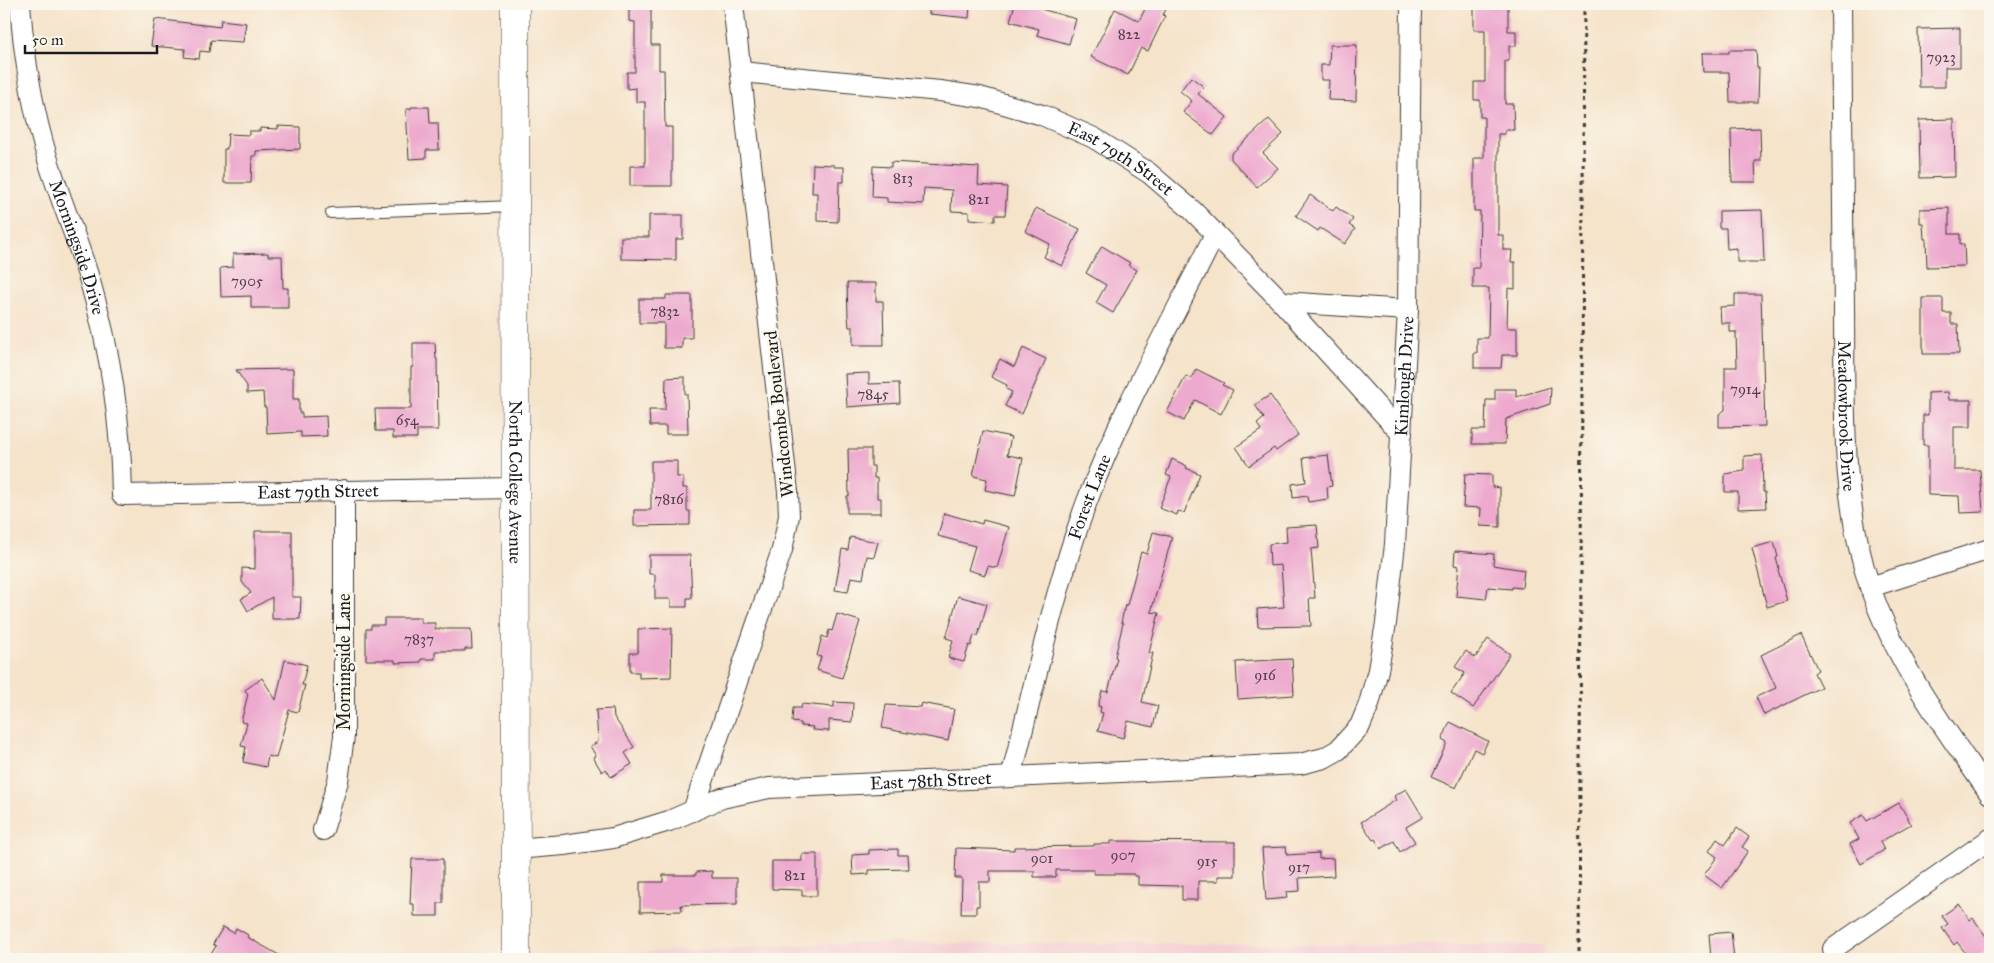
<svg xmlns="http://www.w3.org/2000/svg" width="1994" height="963" viewBox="0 0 1994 963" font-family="'IM FELL Great Primer',serif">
<rect width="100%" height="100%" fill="#fbf7ec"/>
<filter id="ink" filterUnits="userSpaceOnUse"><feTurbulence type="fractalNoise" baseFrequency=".02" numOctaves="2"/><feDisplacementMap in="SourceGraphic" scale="10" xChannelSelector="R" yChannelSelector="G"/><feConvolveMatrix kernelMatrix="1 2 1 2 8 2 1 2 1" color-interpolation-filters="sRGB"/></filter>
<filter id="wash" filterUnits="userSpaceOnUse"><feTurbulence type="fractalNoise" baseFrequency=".0096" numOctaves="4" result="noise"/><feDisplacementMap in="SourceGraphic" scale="20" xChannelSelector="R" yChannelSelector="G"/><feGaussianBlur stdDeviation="1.12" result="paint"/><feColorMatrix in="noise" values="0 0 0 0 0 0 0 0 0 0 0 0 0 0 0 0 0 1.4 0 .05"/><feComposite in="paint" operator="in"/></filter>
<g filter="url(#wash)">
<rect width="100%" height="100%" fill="#f5e3ca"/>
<!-- built -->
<path fill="#f6cfd5" d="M 857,943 L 1544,945 L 1544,959 L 552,959 L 551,956 Z"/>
<g id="blocks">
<!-- building -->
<g fill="#eda9ce">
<path d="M 629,4 L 651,4 L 651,45 L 659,45 L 659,70 L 664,70 L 665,127 L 672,127 L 672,186 L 630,186 L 630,166 L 645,166 L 645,102 L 636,102 L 636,88 L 627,89 L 627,72 L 635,72 L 635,22 L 629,21 Z"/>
<path d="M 929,4 L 970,4 L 969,18 L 929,14 Z"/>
<path d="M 1015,4 L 1043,4 L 1041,9 L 1076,19 L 1069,44 L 1037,35 L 1039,29 L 1010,21 Z"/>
<path d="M 1152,4 L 1166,9 L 1163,15 L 1165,16 L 1148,51 L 1141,48 L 1128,75 L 1091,57 L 1115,9 L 1139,21 L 1146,7 L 1149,9 Z"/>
<path d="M 1474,4 L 1508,4 L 1508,31 L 1516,31 L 1516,46 L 1509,46 L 1509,61 L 1505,61 L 1505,104 L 1513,104 L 1514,130 L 1505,130 L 1505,134 L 1498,134 L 1498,235 L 1503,235 L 1503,250 L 1512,250 L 1511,262 L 1515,262 L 1515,289 L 1508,288 L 1507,328 L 1517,328 L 1517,355 L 1502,355 L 1501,368 L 1474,368 L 1474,353 L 1477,353 L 1477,338 L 1488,338 L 1489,288 L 1473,288 L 1473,268 L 1479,268 L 1480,211 L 1474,211 L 1474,158 L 1484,158 L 1484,117 L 1480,117 L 1480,100 L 1474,100 L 1474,82 L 1485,82 L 1485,30 L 1474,30 Z"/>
<path d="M 155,19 L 220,27 L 221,20 L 246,23 L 243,42 L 211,40 L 209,52 L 200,51 L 199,59 L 184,57 L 185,49 L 151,46 Z"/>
<path d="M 1960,28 L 1960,67 L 1945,67 L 1945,87 L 1919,87 L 1918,29 Z"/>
<path d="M 1330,45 L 1357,45 L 1356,101 L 1328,100 L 1329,80 L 1321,80 L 1321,65 L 1329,65 Z"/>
<path d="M 1729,50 L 1756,50 L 1757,68 L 1759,68 L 1758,102 L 1730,102 L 1729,72 L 1703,72 L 1702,53 L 1729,53 Z"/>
<path d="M 1191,77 L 1204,87 L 1198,94 L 1227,117 L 1213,135 L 1183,112 L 1192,101 L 1180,91 Z"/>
<path d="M 411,107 L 429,107 L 430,123 L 438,123 L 439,150 L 426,150 L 426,158 L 409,159 L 406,109 L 411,109 Z"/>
<path d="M 1269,119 L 1283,134 L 1263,153 L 1278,168 L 1257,187 L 1231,159 L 1231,154 Z"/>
<path d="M 1954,119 L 1955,177 L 1920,178 L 1919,120 Z"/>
<path d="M 278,126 L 300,127 L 300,149 L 256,151 L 256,156 L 252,156 L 251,183 L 224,183 L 224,149 L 227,149 L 228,134 L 249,135 L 249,131 L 260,131 L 260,128 L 278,129 Z"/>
<path d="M 1760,128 L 1761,161 L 1755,161 L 1756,182 L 1732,182 L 1731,129 Z"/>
<path d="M 891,162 L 979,167 L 978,185 L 1007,187 L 1005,215 L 995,215 L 995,221 L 969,219 L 969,212 L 951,211 L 952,190 L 924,188 L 923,204 L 887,202 L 887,198 L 872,197 L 873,166 L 891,167 Z"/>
<path d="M 813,164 L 834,165 L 834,167 L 844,167 L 844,182 L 839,182 L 838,222 L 817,221 L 817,193 L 812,193 Z"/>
<path d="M 1310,195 L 1333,211 L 1336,207 L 1353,219 L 1349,225 L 1355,229 L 1345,244 L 1320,228 L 1318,231 L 1296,216 Z"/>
<path d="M 1036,208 L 1080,229 L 1062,266 L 1044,257 L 1050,244 L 1025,231 Z"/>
<path d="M 1949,208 L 1949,234 L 1960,234 L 1960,244 L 1964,244 L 1965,266 L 1927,267 L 1926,239 L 1924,239 L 1923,223 L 1920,223 L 1920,209 Z"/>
<path d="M 1762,210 L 1764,262 L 1737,262 L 1737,248 L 1727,249 L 1726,228 L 1719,228 L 1719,211 Z"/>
<path d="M 649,215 L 683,215 L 683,239 L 676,239 L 676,260 L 621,259 L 621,237 L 649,237 Z"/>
<path d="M 1102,246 L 1130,263 L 1128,265 L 1137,270 L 1113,313 L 1096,303 L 1106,285 L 1086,273 Z"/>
<path d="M 268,253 L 268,256 L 282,256 L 283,288 L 288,288 L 288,308 L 251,308 L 251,296 L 221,297 L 220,268 L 233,267 L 233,254 Z"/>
<path d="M 847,283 L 876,283 L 876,301 L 883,301 L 884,345 L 853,345 L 853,327 L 849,327 L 848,316 Z"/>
<path d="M 1735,294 L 1761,294 L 1765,426 L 1719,427 L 1719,414 L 1725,410 L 1725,367 L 1737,367 L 1736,332 L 1730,332 L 1730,323 L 1721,323 L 1720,307 L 1735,306 Z"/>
<path d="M 666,295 L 692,295 L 692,338 L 682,338 L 682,348 L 664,348 L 664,323 L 639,323 L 639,299 L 666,299 Z"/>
<path d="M 1923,298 L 1943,298 L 1943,313 L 1951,313 L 1951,324 L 1958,324 L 1959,354 L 1923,354 Z"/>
<path d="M 413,343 L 435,343 L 436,359 L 437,359 L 438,430 L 417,430 L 417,438 L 393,438 L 393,431 L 376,431 L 375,409 L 411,409 L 411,367 L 413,367 Z"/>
<path d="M 1023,348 L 1046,359 L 1022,414 L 1005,406 L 1012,392 L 1006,389 L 1007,385 L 991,377 L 1000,359 L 1014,367 Z"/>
<path d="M 293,369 L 293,399 L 299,399 L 299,413 L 302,413 L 302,417 L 326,416 L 327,436 L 301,437 L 301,432 L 267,434 L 266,407 L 264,407 L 263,392 L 247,393 L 247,386 L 236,370 Z"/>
<path d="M 1196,369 L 1224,383 L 1222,385 L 1233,390 L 1221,414 L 1195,400 L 1184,421 L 1167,412 L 1186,376 L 1191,379 Z"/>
<path d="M 869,373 L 869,384 L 899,383 L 900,403 L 847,407 L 845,374 Z"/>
<path d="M 685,377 L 685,394 L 687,394 L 688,434 L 666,434 L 666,426 L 650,426 L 649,410 L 665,410 L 666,378 Z"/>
<path d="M 1551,387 L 1550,404 L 1506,419 L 1505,444 L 1472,444 L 1472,430 L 1485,430 L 1486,400 L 1495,400 L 1495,389 L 1516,389 L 1516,397 Z"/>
<path d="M 1948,392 L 1949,400 L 1971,400 L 1971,427 L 1954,427 L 1954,470 L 1980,470 L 1983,512 L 1960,513 L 1959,496 L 1928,495 L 1928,445 L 1923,445 L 1923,415 L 1928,415 L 1928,393 Z"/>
<path d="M 1270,395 L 1298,435 L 1276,451 L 1274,448 L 1249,466 L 1236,447 L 1261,430 L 1257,424 L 1264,418 L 1255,405 Z"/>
<path d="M 983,431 L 1011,437 L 1007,455 L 1023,458 L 1015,496 L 985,490 L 987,479 L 973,476 Z"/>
<path d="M 848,449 L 871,449 L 871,466 L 874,466 L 874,478 L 877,478 L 877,498 L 881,498 L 881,513 L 847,513 L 847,496 L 849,496 Z"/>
<path d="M 1328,455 L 1332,486 L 1327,487 L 1328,499 L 1308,502 L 1307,496 L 1293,498 L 1292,484 L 1306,482 L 1303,458 Z"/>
<path d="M 1762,455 L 1763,492 L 1765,492 L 1766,508 L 1738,509 L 1738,492 L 1725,492 L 1725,474 L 1744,471 L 1744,456 Z"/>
<path d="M 1172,459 L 1187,466 L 1186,468 L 1200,474 L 1184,513 L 1178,511 L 1177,515 L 1159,508 L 1171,477 L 1166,475 Z"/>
<path d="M 651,461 L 677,461 L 677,477 L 683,477 L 683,488 L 687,488 L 687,511 L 690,511 L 690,525 L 634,526 L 634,510 L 651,510 Z"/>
<path d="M 1465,474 L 1492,475 L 1492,487 L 1500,488 L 1500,527 L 1480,526 L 1481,508 L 1463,507 Z"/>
<path d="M 944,513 L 982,524 L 983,520 L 1009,527 L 997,568 L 988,566 L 985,575 L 968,570 L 975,546 L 938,536 Z"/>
<path d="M 1317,525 L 1319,548 L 1311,549 L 1315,598 L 1309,598 L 1311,626 L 1258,627 L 1257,609 L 1284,607 L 1281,565 L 1270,566 L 1269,544 L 1287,542 L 1286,527 Z"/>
<path d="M 255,531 L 292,531 L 292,597 L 301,597 L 300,619 L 272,619 L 272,597 L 248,611 L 241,599 L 251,593 L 242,582 L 242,568 L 255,569 Z"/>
<path d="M 1153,532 L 1172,537 L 1151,612 L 1159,613 L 1149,653 L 1153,653 L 1142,702 L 1158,706 L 1153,727 L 1128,721 L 1123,738 L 1098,731 L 1103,713 L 1100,712 L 1101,707 L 1098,706 L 1102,691 L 1108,692 L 1117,658 L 1115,657 L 1123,623 L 1121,623 L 1125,605 L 1127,605 L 1141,552 L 1147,554 Z"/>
<path d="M 850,537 L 878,542 L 874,557 L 867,556 L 863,579 L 851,577 L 848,592 L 835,590 L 842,549 L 848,550 Z"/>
<path d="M 1774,542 L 1778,557 L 1776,558 L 1779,569 L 1778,570 L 1787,601 L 1767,607 L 1752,548 Z"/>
<path d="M 1455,551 L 1494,554 L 1493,565 L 1524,570 L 1522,588 L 1512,587 L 1512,589 L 1488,587 L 1486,599 L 1456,596 L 1459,566 L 1454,565 Z"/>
<path d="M 649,555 L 690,555 L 692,598 L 687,598 L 687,607 L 671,607 L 671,599 L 655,599 L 655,574 L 649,574 Z"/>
<path d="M 958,596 L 987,604 L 978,636 L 974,635 L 971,646 L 969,645 L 964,662 L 948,658 L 953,640 L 946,638 Z"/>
<path d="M 837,614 L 860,621 L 842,678 L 817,670 L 821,657 L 817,656 L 822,636 L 827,638 L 829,630 L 832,631 Z"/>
<path d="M 384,618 L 421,618 L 421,623 L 435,623 L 435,629 L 471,629 L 472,649 L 465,649 L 465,651 L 435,651 L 435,659 L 421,659 L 421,662 L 395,663 L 395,660 L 366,660 L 366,629 L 371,629 L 371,625 L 384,625 Z"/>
<path d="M 672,628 L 671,677 L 639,678 L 639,672 L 630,672 L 630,653 L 638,653 L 638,629 Z"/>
<path d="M 1801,635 L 1818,670 L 1814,673 L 1821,687 L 1764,715 L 1756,697 L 1776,688 L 1761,655 Z"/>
<path d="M 1488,639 L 1510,654 L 1473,708 L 1451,693 L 1465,673 L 1455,667 L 1466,651 L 1475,658 Z"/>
<path d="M 1292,659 L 1294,695 L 1238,699 L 1236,662 Z"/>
<path d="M 285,660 L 307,665 L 302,685 L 305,685 L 298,712 L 289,710 L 276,758 L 268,756 L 266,767 L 243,762 L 246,747 L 241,746 L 247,723 L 241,722 L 248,694 L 245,690 L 262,678 L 276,700 Z"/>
<path d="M 834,702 L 853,703 L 852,722 L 829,720 L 829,731 L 812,730 L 813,727 L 801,726 L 801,723 L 792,722 L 793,708 L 801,708 L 802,704 L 834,707 Z"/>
<path d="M 921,703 L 954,709 L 948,741 L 882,728 L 886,705 L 920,707 Z"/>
<path d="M 613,709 L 614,717 L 634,747 L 625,753 L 632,764 L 611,777 L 606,769 L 602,772 L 593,757 L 596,756 L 590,746 L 598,742 L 596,710 Z"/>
<path d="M 1450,722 L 1488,741 L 1482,753 L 1474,749 L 1456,788 L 1431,777 L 1447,743 L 1442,740 Z"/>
<path d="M 1406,789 L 1423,817 L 1406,827 L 1415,842 L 1400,852 L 1394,841 L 1381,849 L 1375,839 L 1373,840 L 1361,822 L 1396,800 L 1394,796 Z"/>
<path d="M 1899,803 L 1911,824 L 1880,842 L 1884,850 L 1861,864 L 1850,844 L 1859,839 L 1850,823 L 1863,815 L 1867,821 Z"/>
<path d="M 1737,828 L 1749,837 L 1742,847 L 1748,851 L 1722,888 L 1704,875 L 1717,857 L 1709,851 L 1717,839 L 1725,845 Z"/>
<path d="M 1110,841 L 1235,842 L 1235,876 L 1218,876 L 1218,881 L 1198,881 L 1198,900 L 1182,900 L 1182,886 L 1138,885 L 1138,876 L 1134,876 L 1134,874 L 1094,874 L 1094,870 L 1056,870 L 1056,877 L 1034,877 L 1034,871 L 990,871 L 990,882 L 979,882 L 979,906 L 976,906 L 976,914 L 961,914 L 962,878 L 955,878 L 956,848 L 1014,850 L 1014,847 L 1094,846 L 1094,844 L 1110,844 Z"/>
<path d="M 1286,847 L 1287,855 L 1319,853 L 1319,859 L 1333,858 L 1334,876 L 1299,878 L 1300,891 L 1286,892 L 1287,898 L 1266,900 L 1262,848 Z"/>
<path d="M 898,849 L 898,855 L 908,855 L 909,869 L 869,870 L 869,874 L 853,875 L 852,855 L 869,854 L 869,850 Z"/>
<path d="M 802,854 L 817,854 L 817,896 L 802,896 L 802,890 L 772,889 L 772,861 L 802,861 Z"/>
<path d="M 412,859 L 443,859 L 443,903 L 438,903 L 438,916 L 414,916 L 414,904 L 410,904 Z"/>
<path d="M 712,871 L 712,878 L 737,878 L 737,904 L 681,905 L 682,911 L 640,912 L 640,882 L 663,882 L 663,875 L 696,875 L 696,872 Z"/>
<path d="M 1959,904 L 1970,920 L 1973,918 L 1990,942 L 1990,948 L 1975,959 L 1970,959 L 1957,942 L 1954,945 L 1942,928 L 1948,924 L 1942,916 Z"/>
<path d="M 223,927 L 234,933 L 236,928 L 248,935 L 247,937 L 286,959 L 208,959 L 216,946 L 213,944 Z"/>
<path d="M 1731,932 L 1734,959 L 1711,959 L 1709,934 Z"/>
</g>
</g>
</g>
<g filter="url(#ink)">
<use href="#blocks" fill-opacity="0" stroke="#3d3a36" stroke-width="1"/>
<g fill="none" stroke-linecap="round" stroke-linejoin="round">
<!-- lane casing -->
<g stroke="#3d3a36" stroke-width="12">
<path id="lane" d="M 331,213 L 514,206"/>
</g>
<!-- street casing -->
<g stroke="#3d3a36" stroke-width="22">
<g id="street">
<path id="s1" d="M 20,4 C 24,57 32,109 48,160 C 61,202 79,243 91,285 C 111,353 121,424 122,495 L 515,488"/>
<path id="s2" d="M 1841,4 C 1842,106 1843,209 1844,311 C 1845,403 1840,498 1870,587 C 1896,663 1945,729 1990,794"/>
<path id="s3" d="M 741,72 L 940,91 L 980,97 L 1042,115 L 1094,138 L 1149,173 L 1192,210 L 1282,302 L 1402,434"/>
<path d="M 1282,302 L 1408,310"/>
<path d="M 1870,587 L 1990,549"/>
<path id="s4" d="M 1011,777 C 1034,687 1054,591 1086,504 C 1121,410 1171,323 1215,234"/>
<path d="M 693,811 L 782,550 L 789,516 L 788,492 L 733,4"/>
<path d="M 323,830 L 338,781 L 344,736 L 344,490"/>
<path id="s5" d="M 515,849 L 564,845 L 613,838 L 669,821 L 722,798 L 769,788 L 1300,764 L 1324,758 L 1338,750 L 1360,726 L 1369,704 L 1378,670 L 1386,623 L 1395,544 L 1408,310 L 1411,4"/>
<path d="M 1833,949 L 1990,839"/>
</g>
</g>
<!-- secondary casing -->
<g stroke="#3d3a36" stroke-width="29">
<g id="secondary">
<path id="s6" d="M 515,4 L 516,959"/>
</g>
</g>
<!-- path -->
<path stroke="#3d3a36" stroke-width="3" stroke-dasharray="4 4" stroke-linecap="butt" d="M 1579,959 L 1584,4"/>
<!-- lane -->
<use href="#lane" stroke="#fff" stroke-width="10"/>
<!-- street -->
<use href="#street" stroke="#fff" stroke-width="20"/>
<!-- secondary -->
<use href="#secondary" stroke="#fff" stroke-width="28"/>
</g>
</g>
<g text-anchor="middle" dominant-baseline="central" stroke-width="5" stroke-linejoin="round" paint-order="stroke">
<!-- number labels -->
<g font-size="15" fill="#503f48">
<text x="1129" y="34">822</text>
<text x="1941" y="57">7923</text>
<text x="903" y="178">813</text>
<text x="979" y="199">821</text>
<text x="247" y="281">7905</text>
<text x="665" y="311">7832</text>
<text x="1745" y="389">7914</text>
<text x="873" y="394">7845</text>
<text x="407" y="420">654</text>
<text x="669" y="499">7816</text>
<text x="419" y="639">7837</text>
<text x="1265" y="675">916</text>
<text x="1123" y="855">907</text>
<text x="1042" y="858">901</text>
<text x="1207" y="861">915</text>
<text x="1299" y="867">917</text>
<text x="795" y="875">821</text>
</g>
<!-- street labels -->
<g font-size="18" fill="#1c1c1c" stroke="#fbf7ec">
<text stroke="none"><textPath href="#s3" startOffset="395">East 79th Street</textPath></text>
<text stroke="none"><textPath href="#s1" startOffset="251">Morningside Drive</textPath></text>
<text stroke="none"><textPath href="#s5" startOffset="1222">Kimlough Drive</textPath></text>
<text transform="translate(779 414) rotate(-96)">Windcombe Boulevard</text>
<text stroke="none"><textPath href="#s2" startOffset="412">Meadowbrook Drive</textPath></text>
<text stroke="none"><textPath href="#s6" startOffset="478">North College Avenue</textPath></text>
<text stroke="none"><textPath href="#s1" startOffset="700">East 79th Street</textPath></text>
<text stroke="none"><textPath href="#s4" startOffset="291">Forest Lane</textPath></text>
<text transform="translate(344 662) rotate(-90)">Morningside Lane</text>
<text stroke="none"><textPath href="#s5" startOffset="425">East 78th Street</textPath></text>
</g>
</g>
<!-- margin -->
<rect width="1994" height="963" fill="none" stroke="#fbf7ec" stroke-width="20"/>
<!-- scale -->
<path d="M25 45v8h132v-8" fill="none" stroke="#1c1c1c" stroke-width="2.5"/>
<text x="32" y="45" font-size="15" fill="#1c1c1c" stroke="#fbf7ec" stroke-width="4" paint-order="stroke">50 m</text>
</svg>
